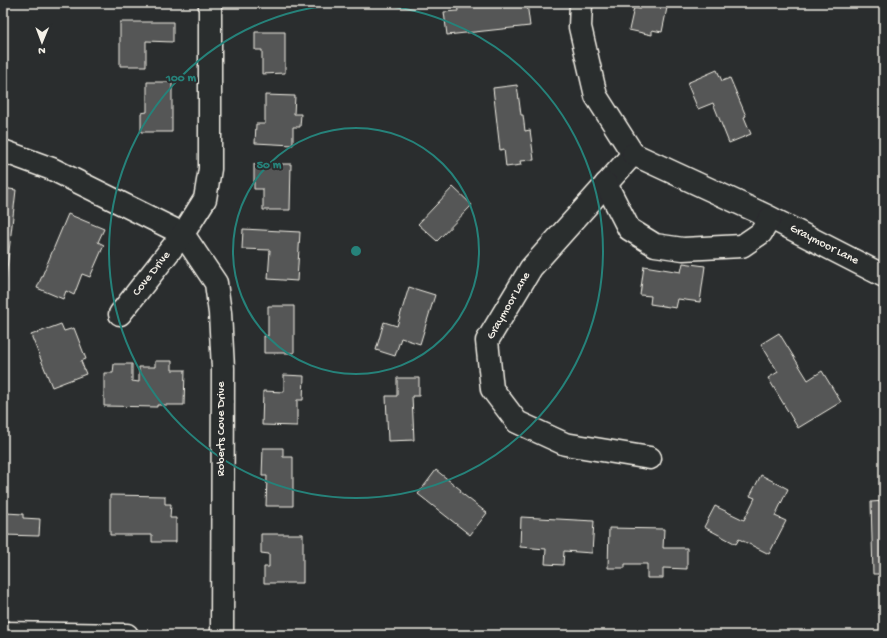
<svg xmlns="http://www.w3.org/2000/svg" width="887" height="638" viewBox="0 0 887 638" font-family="'Gochi Hand',sans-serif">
<rect width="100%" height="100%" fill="#2a2d2e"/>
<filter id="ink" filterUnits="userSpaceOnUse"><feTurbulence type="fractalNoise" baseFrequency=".025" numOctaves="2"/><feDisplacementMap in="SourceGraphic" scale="8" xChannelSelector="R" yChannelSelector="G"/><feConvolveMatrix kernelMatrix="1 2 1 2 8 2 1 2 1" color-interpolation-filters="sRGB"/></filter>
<g filter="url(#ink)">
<!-- building -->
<g fill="#555756" stroke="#f4f1e8">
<rect x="269" y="3" width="24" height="1"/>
<path d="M 457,3 L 527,3 L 530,26 L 447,35 L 444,12 L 458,11 Z"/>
<path d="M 642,3 L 668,3 L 662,32 L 652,30 L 652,35 L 629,30 L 634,8 L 640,9 Z"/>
<path d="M 120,22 L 173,22 L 173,42 L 146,41 L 146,66 L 120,66 Z"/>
<path d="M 255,32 L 285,32 L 285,73 L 262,74 L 262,50 L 255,50 Z"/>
<path d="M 717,70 L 722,81 L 730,78 L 746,116 L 744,117 L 751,134 L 729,143 L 713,103 L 698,109 L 687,83 Z"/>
<path d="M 147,82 L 172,82 L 172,132 L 141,132 L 141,113 L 147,112 Z"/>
<path d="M 517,85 L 521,115 L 523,115 L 525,131 L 530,130 L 534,160 L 520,161 L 521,165 L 506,167 L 504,149 L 500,150 L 493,88 Z"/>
<path d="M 265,95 L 295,96 L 294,114 L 301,114 L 300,127 L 293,127 L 293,145 L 255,143 L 256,124 L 265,124 Z"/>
<path d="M 254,164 L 291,164 L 290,210 L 263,210 L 263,189 L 254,189 Z"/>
<path d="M 453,187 L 472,205 L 437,241 L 418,224 Z"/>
<path d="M 3,188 L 16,190 L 4,295 L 3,295 Z"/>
<path d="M 68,214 L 104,229 L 98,242 L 104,245 L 90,277 L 82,274 L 74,295 L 66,291 L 63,299 L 37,288 Z"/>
<path d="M 243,229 L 300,232 L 297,281 L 268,279 L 270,250 L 242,249 Z"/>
<path d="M 683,263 L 705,266 L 700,302 L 678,299 L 676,308 L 650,304 L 651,296 L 640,295 L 644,266 L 681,272 Z"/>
<path d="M 409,287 L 435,295 L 420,344 L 401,338 L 395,356 L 376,350 L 384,322 L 397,326 Z"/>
<path d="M 268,306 L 294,306 L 294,353 L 264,353 L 264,336 L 268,336 Z"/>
<path d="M 61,324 L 64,331 L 74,328 L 86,359 L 81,361 L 86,374 L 52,387 L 31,335 Z"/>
<path d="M 779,333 L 808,380 L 822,371 L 841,402 L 798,428 L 768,378 L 778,372 L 761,344 Z"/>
<path d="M 155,361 L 172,361 L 172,370 L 185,370 L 184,405 L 157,405 L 157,407 L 104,406 L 104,373 L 113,373 L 114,364 L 132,364 L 132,381 L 139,382 L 139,367 L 155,367 Z"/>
<path d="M 284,375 L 304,376 L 303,400 L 297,400 L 297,426 L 262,425 L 263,391 L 284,392 Z"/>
<path d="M 397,378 L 419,378 L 419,396 L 412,396 L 414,440 L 388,441 L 386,396 L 397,396 Z"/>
<path d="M 263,448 L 283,448 L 283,457 L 293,457 L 293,506 L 266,506 L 267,476 L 262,476 Z"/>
<path d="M 436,470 L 461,490 L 460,492 L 487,513 L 470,535 L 418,494 Z"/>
<path d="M 761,475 L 788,489 L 775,516 L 786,521 L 769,554 L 739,539 L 736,544 L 704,527 L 715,506 L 744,520 L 755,498 L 750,496 Z"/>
<path d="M 110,495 L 165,496 L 165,504 L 171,504 L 170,518 L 176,518 L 176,542 L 152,542 L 152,535 L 110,535 Z"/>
<path d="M 3,496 L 6,496 L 6,513 L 23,514 L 23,518 L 40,519 L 39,536 L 3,535 Z"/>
<path d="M 884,501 L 884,574 L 873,574 L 871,502 Z"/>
<path d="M 521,517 L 594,521 L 592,553 L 564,551 L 563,565 L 545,564 L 546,549 L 520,547 Z"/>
<path d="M 609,528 L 664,529 L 663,548 L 687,548 L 687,569 L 663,568 L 663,578 L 647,578 L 647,564 L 625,564 L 625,568 L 608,568 Z"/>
<path d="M 261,534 L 303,534 L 303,583 L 264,583 L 264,567 L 269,567 L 269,554 L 261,553 Z"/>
</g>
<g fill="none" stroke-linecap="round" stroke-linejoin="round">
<!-- minor casing -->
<g stroke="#f4f1e8" stroke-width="25">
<g id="minor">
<path d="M 581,3 L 580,27 L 596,96 L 633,154 L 531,268 L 487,341 L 492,389 L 517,422 L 565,444 L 650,458"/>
<path d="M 3,151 L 52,169 L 183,234 L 216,283 L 220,313 L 223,368 L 222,635"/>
<path d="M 633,154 L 767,216 L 884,276"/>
<path d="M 606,184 L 629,229 L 655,245 L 683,249 L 742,246 L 761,233 L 770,218"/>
<path d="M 120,314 L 183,234 L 205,199 L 210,169 L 210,3"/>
</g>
</g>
<!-- major casing -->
<g stroke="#f4f1e8" stroke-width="25">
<path id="major" d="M 3,633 L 127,635"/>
</g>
<!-- minor -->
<use href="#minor" stroke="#2a2d2e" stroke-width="22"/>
<!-- major -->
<use href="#major" stroke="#2a2d2e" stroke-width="22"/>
</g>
</g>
<!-- distance rings -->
<g fill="none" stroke="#26827a" stroke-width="2">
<circle cx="356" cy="251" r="123"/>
<circle cx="356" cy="251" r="247"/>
</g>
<g text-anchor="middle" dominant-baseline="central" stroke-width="4" stroke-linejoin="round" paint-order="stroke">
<!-- street labels -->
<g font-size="12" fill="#f4f1e8" stroke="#2a2d2e">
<text transform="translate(824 245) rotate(27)">Graymoor Lane</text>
<text transform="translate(152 274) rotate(-52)">Cove Drive</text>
<text transform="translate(509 306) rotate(-60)">Graymoor Lane</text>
<text transform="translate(222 429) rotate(-90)">Roberts Cove Drive</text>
</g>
</g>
<circle cx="356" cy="251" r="6" fill="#26827a" stroke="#2a2d2e" stroke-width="2"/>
<g font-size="12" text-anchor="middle" font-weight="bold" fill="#26827a" stroke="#2a2d2e" stroke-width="4" stroke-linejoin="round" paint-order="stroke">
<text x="181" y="81">100 m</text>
<text x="269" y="168">50 m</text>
</g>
<!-- margin -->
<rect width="887" height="638" fill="none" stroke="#2a2d2e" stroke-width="16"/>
<rect x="8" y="8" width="871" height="622" fill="none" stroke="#f4f1e8" stroke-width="1.5" filter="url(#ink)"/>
<!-- north arrow -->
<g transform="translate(42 42) rotate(181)" stroke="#2a2d2e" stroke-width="3" paint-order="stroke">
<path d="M0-3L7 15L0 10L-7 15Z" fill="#f4f1e8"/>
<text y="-6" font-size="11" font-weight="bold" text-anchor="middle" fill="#f4f1e8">N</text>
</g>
</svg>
